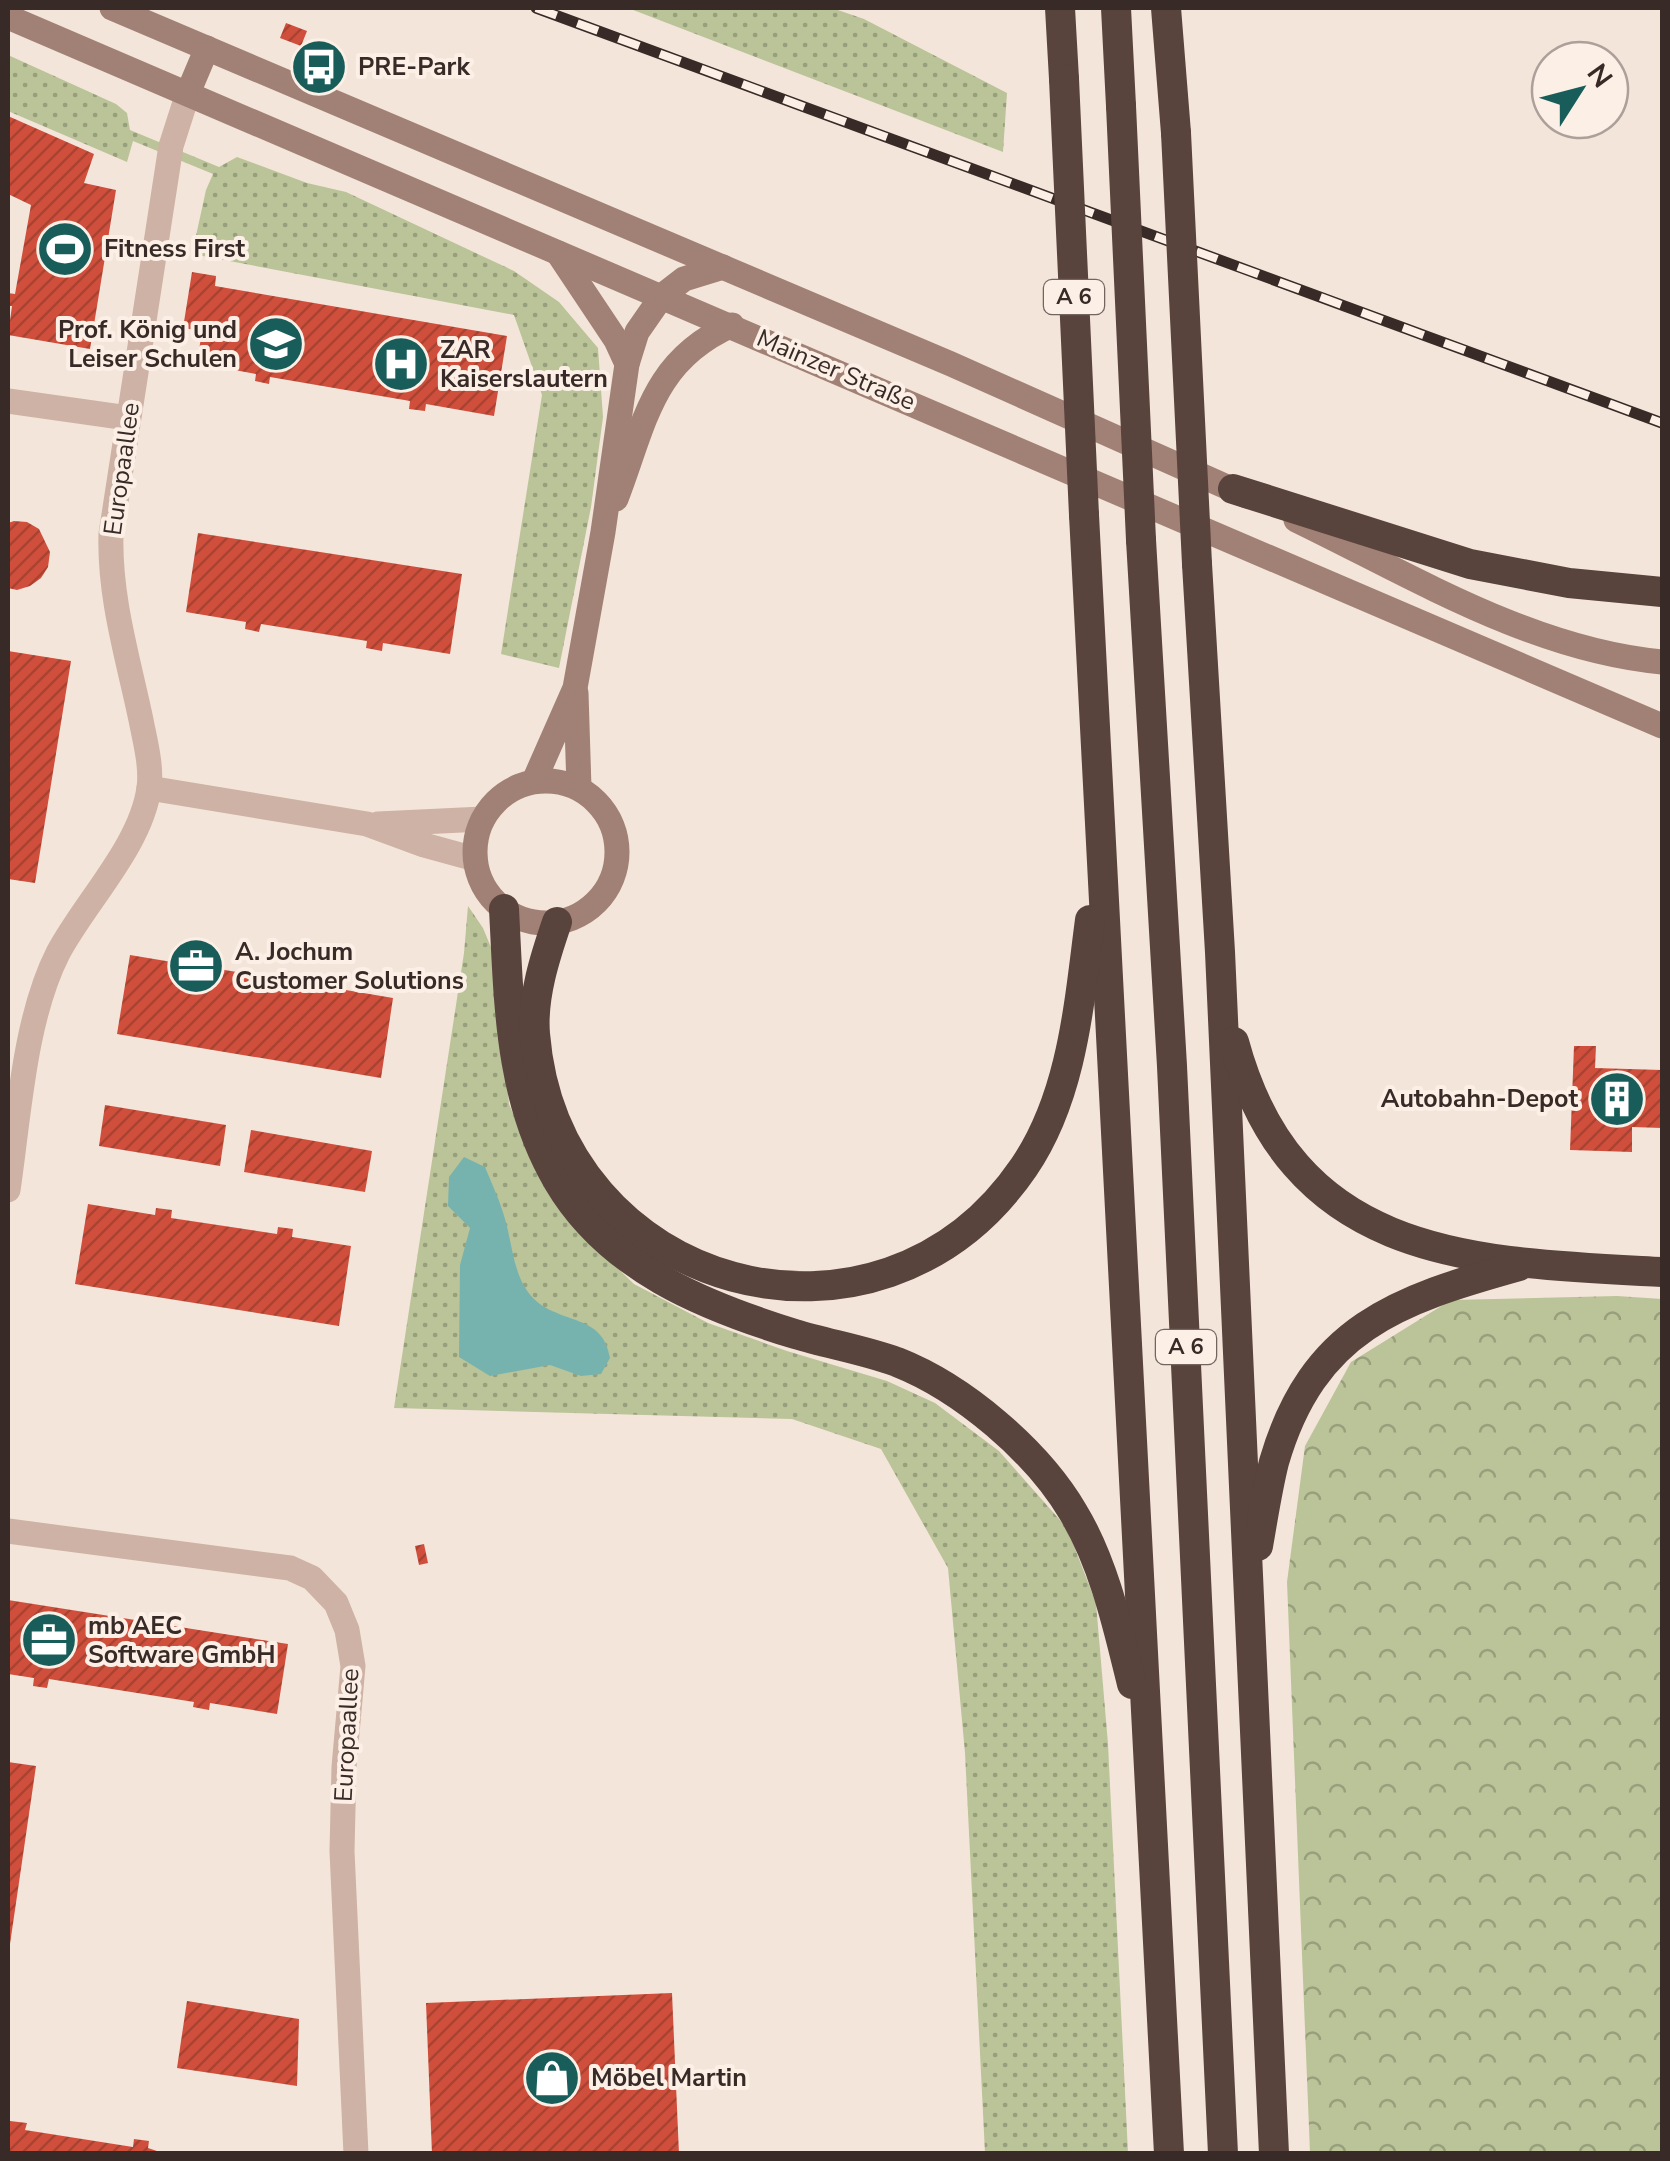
<svg xmlns="http://www.w3.org/2000/svg" width="1670" height="2161" viewBox="0 0 1670 2161" font-family="'Nunito Sans',sans-serif">
<defs>
<pattern id="green-dots" width="8" height="8" patternUnits="userSpaceOnUse" patternTransform="scale(2.5)"><rect width="8" height="8" fill="#bac498"/><path d="M2 2h.1M6 6h.1" fill="none" stroke="#989f7c" stroke-width="1.8" stroke-linecap="round"/></pattern>
<pattern id="forest-crowns" width="20" height="18" patternUnits="userSpaceOnUse" patternTransform="scale(2.5)"><rect width="20" height="18" fill="#bac498"/><path d="M2 6a3 3 0 1 1 6 0M12 15a3 3 0 1 1 6 0" fill="none" stroke="#989f7c"/></pattern>
<pattern id="building-hatch" width="6" height="6" patternUnits="userSpaceOnUse" patternTransform="scale(2.5)"><rect width="6" height="6" fill="#d04f3c"/><path d="M-1 1l2-2M0 6l6-6M5 7l2-2" fill="none" stroke="#aa4232"/></pattern>
</defs>
<rect width="100%" height="100%" fill="#f4e5da"/>
<!-- green -->
<g fill="url(#green-dots)">
<path d="M 628,8 L 832,8 L 864,19 L 1007,93 L 1003,152 Z"/>
<path d="M 8,55 L 116,104 L 127,113 L 130,130 L 219,167 L 237,157 L 307,183 L 346,192 L 514,271 L 559,302 L 598,348 L 603,417 L 591,507 L 559,668 L 501,654 L 542,395 L 514,315 L 192,254 L 206,190 L 213,174 L 133,141 L 127,162 L 8,111 Z"/>
<path d="M 468,906 L 483,928 L 495,957 L 509,1104 L 541,1180 L 576,1228 L 634,1284 L 708,1323 L 787,1351 L 887,1381 L 935,1403 L 999,1451 L 1067,1528 L 1096,1603 L 1108,1744 L 1128,2153 L 985,2153 L 965,1753 L 948,1568 L 881,1449 L 792,1419 L 394,1408 L 464,953 Z"/>
</g>
<!-- forest -->
<path fill="url(#forest-crowns)" d="M 1617,1296 L 1662,1299 L 1662,2153 L 1310,2153 L 1287,1582 L 1305,1446 L 1351,1362 L 1451,1300 Z"/>
<!-- water -->
<path fill="#76b3af" d="M 464,1157 L 485,1167 C 492,1184 500,1201 505,1219 C 513,1246 513,1278 534,1299 C 561,1325 603,1313 610,1358 L 601,1374 L 581,1376 L 550,1365 L 490,1376 L 459,1357 L 460,1265 L 470,1228 L 448,1206 L 449,1177 Z"/>
<!-- building -->
<g fill="url(#building-hatch)">
<path d="M 286,23 L 307,31 L 301,46 L 280,38 Z"/>
<path d="M 8,116 L 94,154 L 84,183 L 116,190 L 90,349 L 8,335 L 12,306 L 8,306 L 8,293 L 15,294 L 31,205 L 8,194 Z"/>
<path d="M 192,272 L 216,276 L 215,286 L 507,336 L 494,416 L 426,404 L 425,411 L 409,409 L 410,401 L 270,377 L 269,384 L 255,381 L 256,374 L 197,363 L 202,331 L 183,328 Z"/>
<path d="M 14,521 L 27,522 L 39,529 L 50,552 L 48,567 L 41,578 L 30,586 L 17,590 L 8,588 L 8,523 Z"/>
<path d="M 198,533 L 462,574 L 450,654 L 383,643 L 382,651 L 366,648 L 367,641 L 261,624 L 259,632 L 245,629 L 246,622 L 186,612 Z"/>
<path d="M 8,651 L 71,661 L 35,883 L 8,879 Z"/>
<path d="M 130,955 L 196,966 L 198,959 L 214,962 L 213,968 L 319,986 L 320,978 L 335,980 L 334,988 L 393,998 L 381,1078 L 117,1034 Z"/>
<path d="M 1574,1046 L 1596,1046 L 1595,1068 L 1662,1070 L 1662,1128 L 1632,1127 L 1632,1152 L 1570,1150 Z"/>
<path d="M 105,1105 L 226,1125 L 220,1166 L 99,1146 Z"/>
<path d="M 251,1130 L 372,1151 L 365,1192 L 244,1172 Z"/>
<path d="M 88,1204 L 155,1215 L 156,1208 L 172,1210 L 171,1218 L 277,1234 L 278,1227 L 293,1229 L 292,1237 L 351,1246 L 339,1326 L 75,1284 Z"/>
<path d="M 424,1544 L 428,1563 L 419,1565 L 415,1546 Z"/>
<path d="M 8,1600 L 288,1644 L 277,1714 L 210,1703 L 209,1710 L 193,1707 L 194,1702 L 49,1679 L 47,1688 L 33,1686 L 34,1678 L 8,1674 Z"/>
<path d="M 8,1762 L 36,1766 L 10,1944 L 8,1944 Z"/>
<path d="M 672,1993 L 679,2154 L 432,2154 L 426,2003 Z"/>
<path d="M 187,2001 L 299,2019 L 297,2086 L 177,2068 Z"/>
<path d="M 10,2121 L 27,2123 L 25,2130 L 133,2147 L 134,2139 L 149,2141 L 148,2148 L 166,2154 L 8,2154 Z"/>
</g>
<g fill="none" stroke-linecap="round" stroke-linejoin="round">
<!-- street -->
<g stroke="#cdb2a5" stroke-width="25">
<path d="M 8,401 L 128,418"/>
<path d="M 149,788 L 367,824 L 424,845 L 475,859"/>
<path d="M 378,824 L 483,819"/>
<path d="M 8,1190 C 19,1116 24,1020 58,953 C 85,902 141,846 149,788 C 152,766 145,741 141,720 C 128,658 109,597 111,534 L 171,146 L 188,93"/>
<path d="M 8,1531 L 290,1568 L 312,1578 L 336,1603 L 347,1630 L 353,1666 L 344,1767 L 342,1851 L 356,2154"/>
</g>
<!-- secondary -->
<g stroke="#a18176" stroke-width="25">
<path d="M 112,8 L 951,364 L 1247,496"/>
<path d="M 8,17 L 1662,726"/>
<path d="M 188,93 L 207,48"/>
<path d="M 558,253 L 616,340 L 627,364"/>
<path d="M 616,499 C 645,424 651,361 732,325"/>
<path d="M 1296,520 C 1412,576 1532,650 1662,662"/>
<path d="M 576,693 L 579,788"/>
<circle cx="546" cy="852" r="71"/>
<path d="M 534,781 L 575,688 L 603,532 L 627,364 L 637,332 L 662,296 L 684,279 L 723,267"/>
</g>
<!-- highway -->
<g stroke="#59433d" stroke-width="30">
<path d="M 1060,8 L 1064,79"/>
<path d="M 1116,8 L 1121,106"/>
<path d="M 1166,8 L 1176,133"/>
<path d="M 1233,489 L 1470,564 L 1569,583 L 1662,592"/>
<path d="M 1084,515 L 1169,2154"/>
<path d="M 1141,540 L 1172,1066 L 1223,2154"/>
<path d="M 1197,564 L 1220,952 L 1274,2154"/>
<path d="M 504,909 C 509,1003 509,1098 558,1181 C 609,1268 704,1306 795,1334 C 828,1344 864,1350 897,1362 C 963,1388 1037,1451 1073,1512 C 1104,1563 1118,1627 1132,1684"/>
<path d="M 557,922 C 545,957 532,997 535,1034 C 556,1291 879,1380 1024,1167 C 1073,1095 1079,1003 1090,920"/>
<path d="M 1234,1042 C 1293,1261 1473,1262 1662,1272"/>
<path d="M 1258,1546 C 1263,1518 1267,1490 1274,1462 C 1313,1328 1397,1300 1519,1266"/>
</g>
<!-- rail casing -->
<g stroke="#382a27" stroke-width="11">
<path id="rail" d="M 536,8 L 1662,423"/>
</g>
<!-- rail -->
<use href="#rail" stroke="#fbefe6" stroke-width="8" stroke-dasharray="22" stroke-linecap="butt"/>
<!-- highway-bridge -->
<g stroke="#59433d" stroke-width="30">
<path d="M 1064,79 L 1084,515"/>
<path d="M 1121,106 L 1141,540"/>
<path d="M 1176,133 L 1197,564"/>
</g>
</g>
<!-- icons -->
<defs>
<g id="bus-disc" transform="scale(2.875)"><circle r="9.5" fill="#195d5a" stroke="#fbefe6"/><path d="M-5-6H5V4H4V6H2V4H-2V6H-4V4H-5ZM-3.5-4V0h7V-4ZM-3.5 1.2v1.5H-2V1.2ZM2 1.2v1.5H3.5V1.2Z" fill="#fff"/></g>
<g id="stadium-disc" transform="scale(2.875)"><circle r="9.5" fill="#195d5a" stroke="#fbefe6"/><path d="M0-5a6.5 5 0 1 0 0 10a6.5 5 0 1 0 0-10ZM-3.5-1.8h7v3.6h-7Z" fill="#fff"/></g>
<g id="school-disc" transform="scale(2.875)"><circle r="9.5" fill="#195d5a" stroke="#fbefe6"/><path d="M0-5L7-2L0 1L-7-2ZM-4 1L0 2.5L4 1V4Q0 6-4 4Z" fill="#fff"/></g>
<g id="hospital-disc" transform="scale(2.875)"><circle r="9.5" fill="#195d5a" stroke="#fbefe6"/><path d="M-5-5h3v3.5h4V-5h3V5h-3V1.5h-4V5h-3Z" fill="#fff"/></g>
<g id="office-disc" transform="scale(2.875)"><circle r="9.5" fill="#195d5a" stroke="#fbefe6"/><path d="M-6-3h4V-5.5h4V-3h4V5H-6ZM-1-4.5V-3h2v-1.5ZM-6 0V1H6V0Z" fill="#fff"/></g>
<g id="building-disc" transform="scale(2.875)"><circle r="9.5" fill="#195d5a" stroke="#fbefe6"/><path d="M-4-6H4V6H1V3H-1V6H-4ZM-2.5-4.3h1.7v1.8h-1.7ZM.8-4.3h1.7v1.8H.8ZM-2.5-1h1.7V.8h-1.7ZM.8-1h1.7V.8H.8Z" fill="#fff"/></g>
<g id="shop-disc" transform="scale(2.875)"><circle r="9.5" fill="#195d5a" stroke="#fbefe6"/><path d="M-5-2.5h2.3a2.7 3.5 0 0 1 5.4 0H5L5.5 6h-11ZM-1.5-2.5h3a1.5 2.3 0 0 0-3 0Z" fill="#fff"/></g>
</defs>
<g fill-rule="evenodd">
<use href="#bus-disc" x="319" y="67"/>
<use href="#stadium-disc" x="65" y="249"/>
<use href="#school-disc" x="276" y="344"/>
<use href="#hospital-disc" x="401" y="364"/>
<use href="#office-disc" x="196" y="966"/>
<use href="#building-disc" x="1617" y="1099"/>
<use href="#office-disc" x="49" y="1640"/>
<use href="#shop-disc" x="552" y="2078"/>
</g>
<g text-anchor="middle" dominant-baseline="central" stroke-width="8" stroke-linejoin="round" paint-order="stroke">
<!-- shield labels -->
<g fill="#fbefe6" stroke="#726560" stroke-width="2.5">
<rect x="1044" y="280" width="60" height="34" rx="8"/>
<rect x="1156" y="1330" width="60" height="34" rx="8"/>
</g>
<g font-size="22" font-weight="bold" fill="#382a27">
<text x="1074" y="297">A 6</text>
<text x="1186" y="1347">A 6</text>
</g>
<!-- poi labels -->
<g font-size="25" font-weight="bold" fill="#382a27" stroke="#fbefe6" text-anchor="start">
<text x="358" y="67">PRE-Park</text>
<text x="104" y="249">Fitness First</text>
<text x="237" y="330" text-anchor="end">Prof. König und<tspan x="237" dy="29">Leiser Schulen</tspan></text>
<text x="440" y="350">ZAR<tspan x="440" dy="29">Kaiserslautern</tspan></text>
<text x="235" y="952">A. Jochum<tspan x="235" dy="29">Customer Solutions</tspan></text>
<text x="1578" y="1099" text-anchor="end">Autobahn-Depot</text>
<text x="88" y="1626">mb AEC<tspan x="88" dy="29">Software GmbH</tspan></text>
<text x="591" y="2078">Möbel Martin</text>
</g>
<!-- street labels -->
<g font-size="25" fill="#382a27" stroke="#fbefe6">
<text transform="translate(836 370) rotate(23)">Mainzer Straße</text>
<text transform="translate(122 469) rotate(-82)">Europaallee</text>
<text transform="translate(347 1735) rotate(-87)">Europaallee</text>
</g>
</g>
<!-- border -->
<rect width="1670" height="2161" fill="none" stroke="#382a27" stroke-width="20"/>
<!-- north arrow -->
<g transform="translate(1580 90) rotate(54)"><circle r="48" fill="#fbefe6" stroke="#ada09a" stroke-width="2.5"/>
<path d="M0-8L18 38L0 25L-18 38Z" fill="#195d5a"/>
<text y="-15" font-size="28" font-weight="bold" text-anchor="middle" fill="#382a27">N</text>
</g>
</svg>
